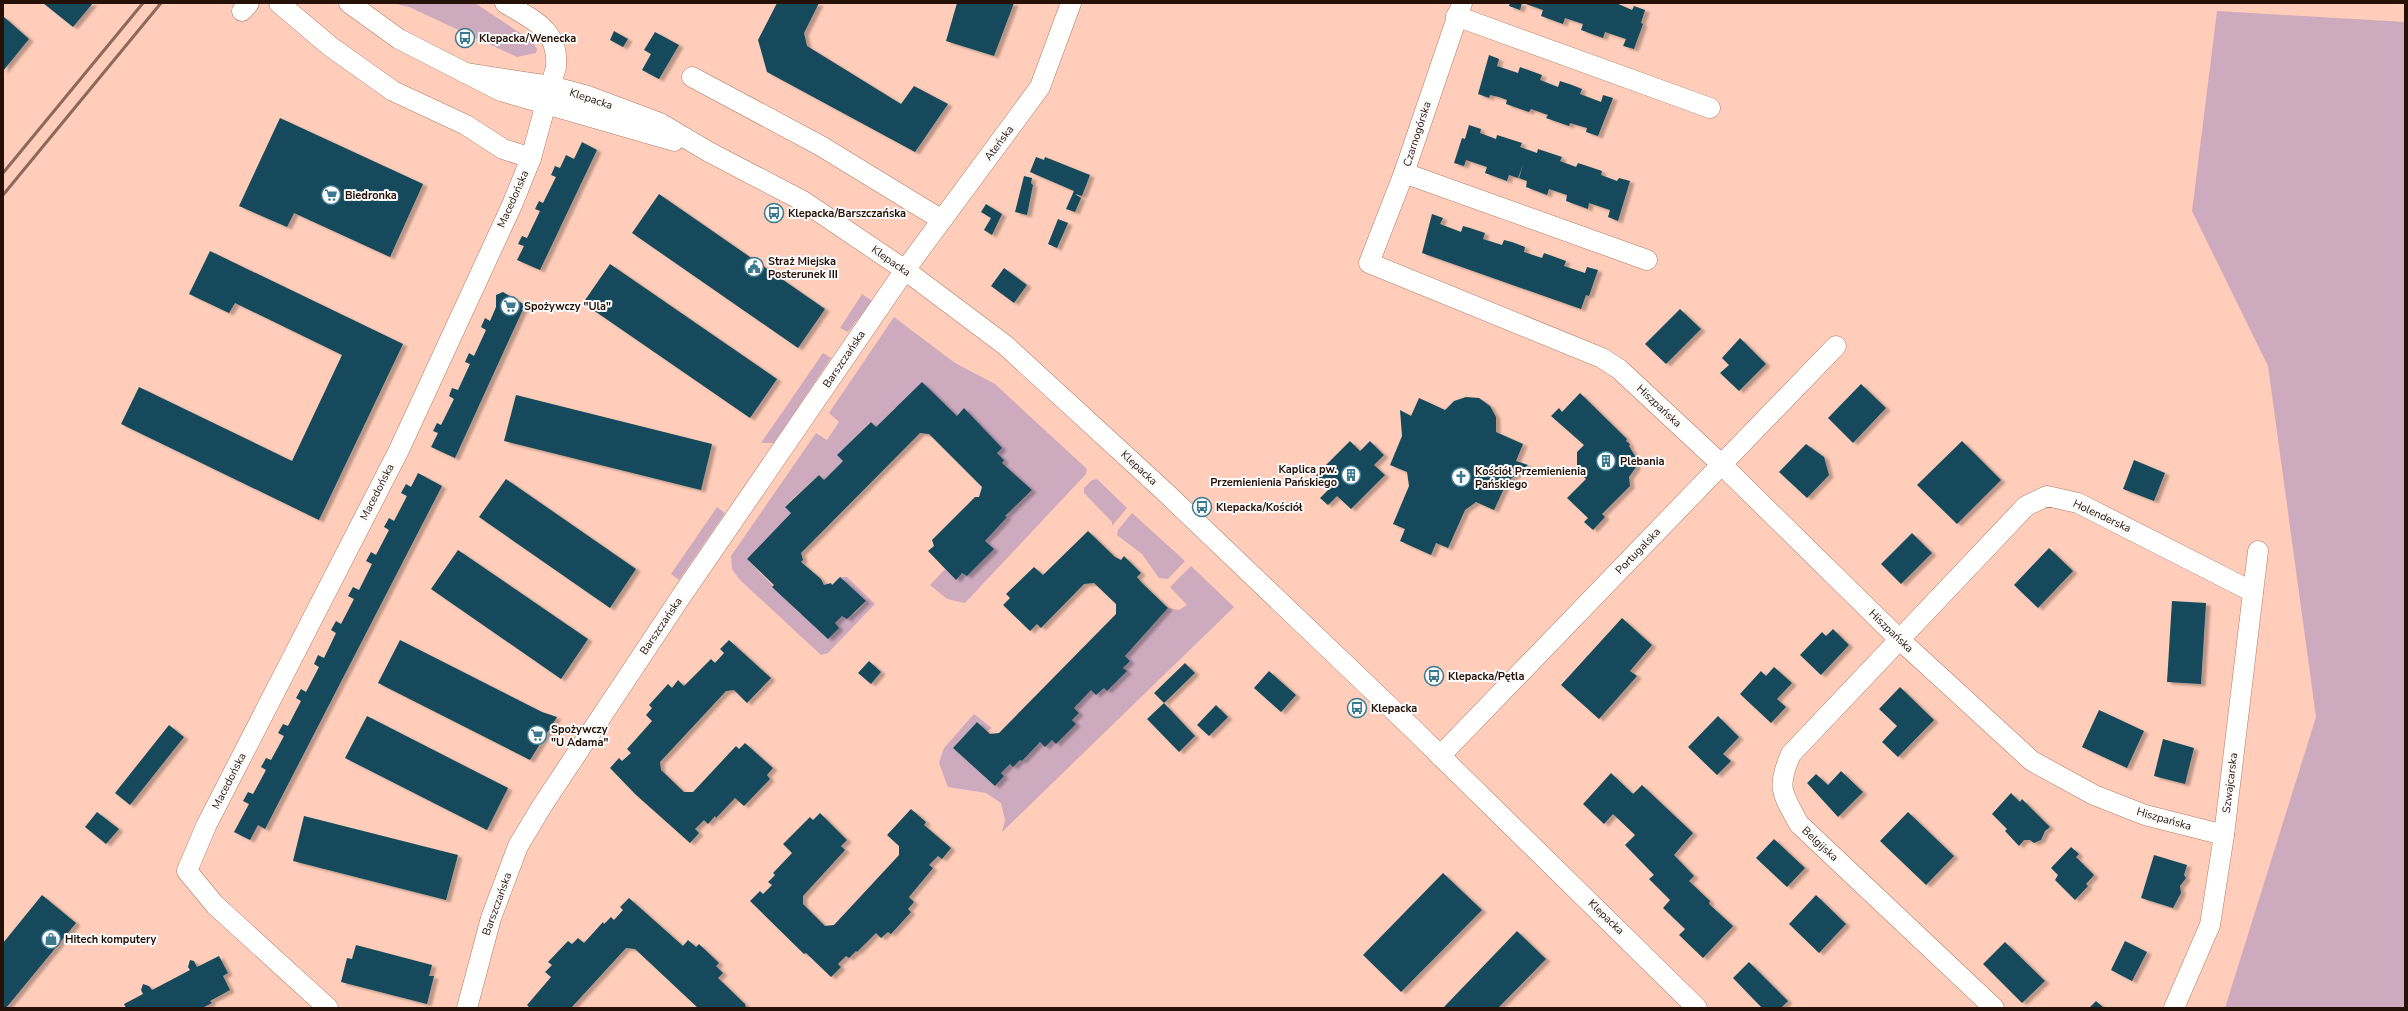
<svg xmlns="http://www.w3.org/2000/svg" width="2408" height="1011" viewBox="0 0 2408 1011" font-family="'Nunito Sans',sans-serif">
<defs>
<filter id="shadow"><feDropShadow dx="4.5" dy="2.5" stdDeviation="1" flood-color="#0004"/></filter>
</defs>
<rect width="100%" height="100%" fill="#ffcdb9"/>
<!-- green -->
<g fill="#cdaabe">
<path d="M 391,3 L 475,3 L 532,41 L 537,49 L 536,53 L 517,57 L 409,7 Z"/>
<path d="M 2217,11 L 2405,22 L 2405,1008 L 2225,1008 L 2316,717 L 2268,366 L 2192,211 Z"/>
<path d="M 862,294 L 872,301 L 848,332 L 840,328 Z"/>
<path d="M 894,317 L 955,363 L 995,384 L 1087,469 L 1086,474 L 965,603 L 947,599 L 930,585 L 945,569 L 955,579 L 962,573 L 967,576 L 993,549 L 985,541 L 1006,518 L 1005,516 L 1032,490 L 1002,463 L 997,453 L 1001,448 L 964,409 L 957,416 L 945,404 L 895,408 L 876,427 L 870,422 L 838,455 L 843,461 L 824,480 L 819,475 L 785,506 L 791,513 L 747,559 L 800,614 L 802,613 L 835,623 L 842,616 L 855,613 L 866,602 L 840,577 L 847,577 L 875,604 L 828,653 L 821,655 L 739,579 L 732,569 L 731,556 L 816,433 L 827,440 L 839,422 L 829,413 Z"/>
<path d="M 823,353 L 831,358 L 774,443 L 761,443 Z"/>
<path d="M 1097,479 L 1127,508 L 1112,526 L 1112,522 L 1084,493 L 1084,488 L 1092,480 Z"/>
<path d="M 717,507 L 725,513 L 679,580 L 671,574 Z"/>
<path d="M 1132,513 L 1185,561 L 1168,579 L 1159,578 L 1142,554 L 1117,535 L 1118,530 Z"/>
<path d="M 1191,566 L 1234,607 L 1002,832 L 1005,820 L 1001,803 L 986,793 L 948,787 L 939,763 L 944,748 L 974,714 L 992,728 L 987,731 L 977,722 L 953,748 L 995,786 L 1004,776 L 1001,773 L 1010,764 L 1013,767 L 1020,760 L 1022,761 L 1040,742 L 1045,747 L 1052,740 L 1056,744 L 1075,724 L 1072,720 L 1079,713 L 1074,708 L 1091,690 L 1096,695 L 1104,688 L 1107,691 L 1126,671 L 1123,668 L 1130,661 L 1125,656 L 1168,608 L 1179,610 L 1187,605 L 1170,587 Z"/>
</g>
<!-- building -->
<g fill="#134a5c" filter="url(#shadow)">
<path d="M 43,3 L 93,3 L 73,27 Z"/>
<path d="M 777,3 L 819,3 L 804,33 L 807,46 L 901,104 L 914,86 L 948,104 L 915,152 L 767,72 L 758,40 Z"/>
<path d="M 957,3 L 1014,3 L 994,56 L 946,41 Z"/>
<path d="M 1510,3 L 1522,3 L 1520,10 L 1509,6 Z"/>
<path d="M 1523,3 L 1616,3 L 1632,10 L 1634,6 L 1645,10 L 1641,23 L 1643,24 L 1634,49 L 1623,46 L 1626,39 L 1605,32 L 1603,38 L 1581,30 L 1583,24 L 1565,18 L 1563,24 L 1541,16 L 1543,10 Z"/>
<path d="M 3,16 L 29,39 L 3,71 Z"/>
<path d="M 614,31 L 628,39 L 623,47 L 610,40 Z"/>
<path d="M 655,32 L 679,45 L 659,79 L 642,70 L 651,54 L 644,50 Z"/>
<path d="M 1489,55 L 1499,59 L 1497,66 L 1518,73 L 1520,67 L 1542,75 L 1540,80 L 1558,87 L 1560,81 L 1572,85 L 1582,89 L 1580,94 L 1601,102 L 1603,95 L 1613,98 L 1598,136 L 1586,132 L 1587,128 L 1570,123 L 1569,126 L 1546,118 L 1548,115 L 1531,109 L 1529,112 L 1506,104 L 1507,100 L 1499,97 L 1490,95 L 1489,98 L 1478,94 Z"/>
<path d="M 280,118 L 423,184 L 390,257 L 294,213 L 287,227 L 239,206 Z"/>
<path d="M 1469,125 L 1481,129 L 1480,133 L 1496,139 L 1497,135 L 1522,143 L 1520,147 L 1537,153 L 1538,149 L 1562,157 L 1560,161 L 1576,167 L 1578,163 L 1602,171 L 1601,175 L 1617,181 L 1619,178 L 1630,181 L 1618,221 L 1608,217 L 1610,210 L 1589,203 L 1588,209 L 1566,201 L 1567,195 L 1549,189 L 1547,195 L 1526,187 L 1527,181 L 1519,178 L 1523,165 L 1518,178 L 1509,175 L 1507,181 L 1485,173 L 1487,167 L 1466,160 L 1464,166 L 1454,163 L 1462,138 L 1465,139 Z"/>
<path d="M 582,142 L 597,150 L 540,270 L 517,260 L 524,246 L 518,244 L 522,236 L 527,238 L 540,211 L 535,209 L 539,201 L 543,203 L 556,177 L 551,175 L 555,166 L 560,168 L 566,155 L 574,159 Z"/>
<path d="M 1036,157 L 1044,160 L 1045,157 L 1090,175 L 1082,196 L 1075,194 L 1081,198 L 1075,212 L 1066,209 L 1074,191 L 1030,172 Z"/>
<path d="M 1024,176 L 1032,178 L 1031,183 L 1033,185 L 1027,215 L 1015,212 Z"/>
<path d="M 659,194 L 825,309 L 798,348 L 632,233 Z"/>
<path d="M 986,204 L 1002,214 L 992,235 L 984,230 L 991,218 L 981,212 Z"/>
<path d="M 1432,214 L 1443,218 L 1440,224 L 1461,232 L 1463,226 L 1470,228 L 1485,233 L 1483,239 L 1502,245 L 1504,240 L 1512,242 L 1525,247 L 1524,252 L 1542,258 L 1544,253 L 1566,261 L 1564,266 L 1585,273 L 1587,267 L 1598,270 L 1589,296 L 1586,295 L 1581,309 L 1422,253 Z"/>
<path d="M 1058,219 L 1068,223 L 1057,248 L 1048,244 Z"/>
<path d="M 210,251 L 403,344 L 319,520 L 121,424 L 139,387 L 292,461 L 342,355 L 235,303 L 229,313 L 189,294 Z"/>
<path d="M 610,264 L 777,379 L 750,418 L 583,303 Z"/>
<path d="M 1004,268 L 1027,285 L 1014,303 L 991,286 Z"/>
<path d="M 503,292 L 525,305 L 455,458 L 431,447 L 438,433 L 433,431 L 437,423 L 441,425 L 454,399 L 449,396 L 452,388 L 458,390 L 470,364 L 465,362 L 469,353 L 474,356 L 486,330 L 481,327 L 485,318 L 490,321 L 496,307 L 496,295 Z"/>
<path d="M 1680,309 L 1701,329 L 1666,364 L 1645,344 Z"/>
<path d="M 1740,338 L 1766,364 L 1739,391 L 1720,373 L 1729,365 L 1722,358 Z"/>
<path d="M 922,382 L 957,416 L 964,408 L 1002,448 L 997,453 L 1004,460 L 1002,463 L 1032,490 L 1005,516 L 1007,517 L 985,541 L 994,549 L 967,576 L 962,573 L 956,580 L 928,551 L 934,546 L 932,540 L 975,497 L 979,497 L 982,487 L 929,434 L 920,433 L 801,553 L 803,560 L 801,562 L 821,579 L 824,585 L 831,583 L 832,585 L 840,577 L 866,601 L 847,619 L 842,616 L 835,623 L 839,628 L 828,639 L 772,587 L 774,585 L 747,559 L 791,513 L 785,507 L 819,475 L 824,480 L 843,461 L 837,455 L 871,422 L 876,427 Z"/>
<path d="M 1861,384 L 1886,408 L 1853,443 L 1828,418 Z"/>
<path d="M 1580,393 L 1627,439 L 1626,441 L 1630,444 L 1629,446 L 1635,456 L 1636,467 L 1629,477 L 1630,486 L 1602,514 L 1605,517 L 1593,530 L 1584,522 L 1588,518 L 1567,498 L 1586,479 L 1582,475 L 1582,468 L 1577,468 L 1577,452 L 1584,445 L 1551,416 L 1559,408 L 1562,412 Z"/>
<path d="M 516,395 L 712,444 L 701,490 L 504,441 Z"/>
<path d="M 1466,397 L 1479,398 L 1490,406 L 1496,417 L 1496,432 L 1523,444 L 1516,461 L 1528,465 L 1507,482 L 1494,510 L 1476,502 L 1465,510 L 1448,548 L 1436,543 L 1431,555 L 1400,541 L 1405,529 L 1393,524 L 1409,486 L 1407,472 L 1390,465 L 1402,436 L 1400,410 L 1411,416 L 1419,398 L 1445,410 L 1454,401 Z"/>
<path d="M 1350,441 L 1360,451 L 1370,441 L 1384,455 L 1374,465 L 1385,475 L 1351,509 L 1337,496 L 1328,505 L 1320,498 L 1330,488 L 1316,475 Z"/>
<path d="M 1962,441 L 2001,480 L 1957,524 L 1917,485 Z"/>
<path d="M 1806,444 L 1824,457 L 1829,475 L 1807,498 L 1779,472 Z"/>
<path d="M 2134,460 L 2165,473 L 2154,501 L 2123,489 Z"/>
<path d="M 418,473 L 442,486 L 265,829 L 258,825 L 250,840 L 234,832 L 249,804 L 243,801 L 248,792 L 253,794 L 266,770 L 261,767 L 266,758 L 271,760 L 284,736 L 278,733 L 283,724 L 288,726 L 301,701 L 296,698 L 301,689 L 306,692 L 319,667 L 314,664 L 318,655 L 324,658 L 336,633 L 331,630 L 336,621 L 341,624 L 354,599 L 348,596 L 353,587 L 359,590 L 372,564 L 366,561 L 371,552 L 376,555 L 389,530 L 384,527 L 389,518 L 394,521 L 407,496 L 401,493 L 406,484 L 411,487 Z"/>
<path d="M 506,479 L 636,569 L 610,608 L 479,517 Z"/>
<path d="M 1088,531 L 1115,557 L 1121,560 L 1124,556 L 1141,573 L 1137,577 L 1142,583 L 1168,608 L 1125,656 L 1130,661 L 1123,668 L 1127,671 L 1107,691 L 1104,688 L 1096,695 L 1091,690 L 1074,708 L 1079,713 L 1072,720 L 1076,724 L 1056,744 L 1052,740 L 1045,747 L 1040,742 L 1022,761 L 1020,760 L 1013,767 L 1010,764 L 1001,773 L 1004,776 L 995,786 L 953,748 L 977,722 L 990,734 L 999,733 L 1116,614 L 1116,604 L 1094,583 L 1084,584 L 1041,628 L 1037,624 L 1030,631 L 1003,605 L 1010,598 L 1006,594 L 1034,567 L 1043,575 Z"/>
<path d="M 1912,533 L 1932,553 L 1901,584 L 1881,564 Z"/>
<path d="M 2049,548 L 2073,571 L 2038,608 L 2014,585 Z"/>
<path d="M 458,550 L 588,639 L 561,679 L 431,589 Z"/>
<path d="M 2172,601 L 2206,603 L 2201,684 L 2167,682 Z"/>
<path d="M 1622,618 L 1652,645 L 1630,671 L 1637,676 L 1599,719 L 1561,685 Z"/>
<path d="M 1833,629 L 1849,645 L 1821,675 L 1800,655 L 1822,632 L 1826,636 Z"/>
<path d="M 400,640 L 542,712 L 557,717 L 530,760 L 378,683 Z"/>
<path d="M 729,640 L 771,678 L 747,703 L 734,690 L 726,691 L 660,762 L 661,770 L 684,792 L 693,792 L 736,746 L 739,749 L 745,743 L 773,768 L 767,775 L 770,779 L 744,806 L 735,798 L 716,818 L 715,816 L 708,824 L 704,820 L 695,829 L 699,833 L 690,843 L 635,794 L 610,768 L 619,758 L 622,761 L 631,753 L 627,749 L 652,721 L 646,715 L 652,708 L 649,705 L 668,684 L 672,688 L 678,680 L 684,686 L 711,659 L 715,663 L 724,653 L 720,649 Z"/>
<path d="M 869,661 L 881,672 L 871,684 L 858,673 Z"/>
<path d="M 1185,663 L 1195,673 L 1164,703 L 1195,736 L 1179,752 L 1147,719 L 1164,703 L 1154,693 Z"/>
<path d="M 1774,667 L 1792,683 L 1777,699 L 1786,707 L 1771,723 L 1740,694 L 1761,671 L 1766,676 Z"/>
<path d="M 1269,671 L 1296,695 L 1281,712 L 1254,688 Z"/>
<path d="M 1900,687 L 1934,720 L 1898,757 L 1882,742 L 1897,726 L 1879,709 Z"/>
<path d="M 1216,705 L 1228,717 L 1209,736 L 1197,725 Z"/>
<path d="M 2099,710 L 2144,731 L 2127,768 L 2082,747 Z"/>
<path d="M 367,716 L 508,788 L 487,830 L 345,758 Z"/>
<path d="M 1718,716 L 1739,737 L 1723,754 L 1731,761 L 1717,775 L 1688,747 Z"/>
<path d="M 169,725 L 184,737 L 130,805 L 115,793 Z"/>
<path d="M 2163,739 L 2194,748 L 2185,784 L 2154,776 Z"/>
<path d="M 1841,771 L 1863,792 L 1838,817 L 1807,783 L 1816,774 L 1828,785 Z"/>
<path d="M 1611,773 L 1633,794 L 1642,785 L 1693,833 L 1674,855 L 1694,876 L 1689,881 L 1710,901 L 1709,904 L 1733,926 L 1703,958 L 1679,935 L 1685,929 L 1663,908 L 1670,900 L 1649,879 L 1654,875 L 1625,845 L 1635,835 L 1613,814 L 1604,824 L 1583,804 Z"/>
<path d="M 2011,793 L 2020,802 L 2022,799 L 2050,827 L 2045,831 L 2041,840 L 2034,843 L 2030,840 L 2024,840 L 2019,846 L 2005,831 L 2007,829 L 1992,814 Z"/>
<path d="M 911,809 L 926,822 L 924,825 L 951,848 L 942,859 L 938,856 L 929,865 L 933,868 L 909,897 L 914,902 L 908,909 L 911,912 L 891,934 L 888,932 L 881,938 L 876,933 L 857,952 L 856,951 L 849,958 L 846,956 L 838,964 L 841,967 L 831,977 L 806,953 L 804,954 L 750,901 L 760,891 L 763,894 L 772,885 L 768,882 L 775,875 L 773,873 L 792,853 L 783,844 L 810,817 L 813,820 L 820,813 L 847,840 L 841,846 L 845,850 L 803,896 L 803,904 L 825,926 L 834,925 L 899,855 L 899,846 L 887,835 Z"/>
<path d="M 97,812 L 119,829 L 106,844 L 85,827 Z"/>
<path d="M 1908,812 L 1954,856 L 1926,885 L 1880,841 Z"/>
<path d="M 304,816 L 458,855 L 446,900 L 293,861 Z"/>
<path d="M 1774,839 L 1805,868 L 1787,887 L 1756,858 Z"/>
<path d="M 2071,847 L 2079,854 L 2076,857 L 2094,875 L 2086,884 L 2088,886 L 2075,900 L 2055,880 L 2058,875 L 2051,868 Z"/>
<path d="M 2154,855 L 2187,865 L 2184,875 L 2186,878 L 2180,886 L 2181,893 L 2173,908 L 2141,898 Z"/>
<path d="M 1443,873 L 1482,910 L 1401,992 L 1363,955 Z"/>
<path d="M 42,895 L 76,923 L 6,1008 L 3,1008 L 3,943 Z"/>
<path d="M 1816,895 L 1846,924 L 1819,953 L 1789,924 Z"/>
<path d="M 629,898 L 683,946 L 688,940 L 696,947 L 699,944 L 719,963 L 716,966 L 723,973 L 718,978 L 745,1004 L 746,1008 L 698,1008 L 635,949 L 626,948 L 571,1008 L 530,1008 L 527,1005 L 551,977 L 545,972 L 552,965 L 548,962 L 568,941 L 572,944 L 578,938 L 584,943 L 603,922 L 604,924 L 611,917 L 614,920 L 623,910 L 620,907 Z"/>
<path d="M 1517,931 L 1546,959 L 1498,1008 L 1443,1008 Z"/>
<path d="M 2125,941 L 2147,952 L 2132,981 L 2111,970 Z"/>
<path d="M 2005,942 L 2045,981 L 2022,1003 L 1983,964 Z"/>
<path d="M 356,945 L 432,965 L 429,976 L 434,976 L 427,1004 L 341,982 L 347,958 L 352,959 Z"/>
<path d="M 219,956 L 228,973 L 223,976 L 230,990 L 210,1001 L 212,1003 L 202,1008 L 126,1008 L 124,1004 L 143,994 L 141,990 L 143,984 L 149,986 L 152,990 L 190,970 L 188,967 L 190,960 L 194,961 L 197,967 Z"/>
<path d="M 1749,962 L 1788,1001 L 1781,1008 L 1762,1008 L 1733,978 Z"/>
<path d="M 2096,1001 L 2104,1008 L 2089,1008 Z"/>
</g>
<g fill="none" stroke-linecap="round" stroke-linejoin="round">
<!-- minor casing -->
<g stroke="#b07961" stroke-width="21">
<g id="minor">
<path d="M 279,3 L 331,47 L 393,91 L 466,125 L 503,149 L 531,158"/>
<path d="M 349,3 L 399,39 L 501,91 L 674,141"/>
<path d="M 1462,3 L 1404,173 L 1369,263 L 1602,358 L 1619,369 L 1721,464 L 1899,639 L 2032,761 L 2094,795 L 2145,815 L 2224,835"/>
<path d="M 242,11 L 249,3"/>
<path d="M 1456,16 L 1710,108"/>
<path d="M 465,73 L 550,86 L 588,96 L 660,123 L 709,152 L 803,201 L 905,270 L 1005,345 L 1164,491 L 1412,728 L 1697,1008"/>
<path d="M 692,77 L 821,146 L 942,220"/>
<path d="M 1404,173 L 1647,260"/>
<path d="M 1440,756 L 1836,346"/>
<path d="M 328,1008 L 215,905 L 187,871 L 206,826 L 399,450 L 512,205 L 531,158 L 556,67 C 559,29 533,20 505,3"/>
<path d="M 467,1008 L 491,918 L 518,846 L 542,806 L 678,601 L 905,270 L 1040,87 L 1071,3"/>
<path d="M 1994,1008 L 1799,824 C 1782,793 1776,788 1791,754 L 2026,506 L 2047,496 L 2078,503 L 2253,592"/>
<path d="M 2174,1008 L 2210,925 L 2224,835 L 2258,551"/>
</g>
</g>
<!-- minor -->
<use href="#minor" stroke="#fff" stroke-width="20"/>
<!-- rail -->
<g stroke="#8c695b" stroke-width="3">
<path d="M 3,173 L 143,3"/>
<path d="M 3,195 L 161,3"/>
</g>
</g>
<!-- icons -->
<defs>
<g id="bus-ring" transform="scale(1)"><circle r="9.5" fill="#fbfbfb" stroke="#3b798f" stroke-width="1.5"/><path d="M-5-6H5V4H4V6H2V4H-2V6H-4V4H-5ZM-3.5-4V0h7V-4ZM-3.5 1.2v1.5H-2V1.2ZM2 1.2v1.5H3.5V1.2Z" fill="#3b798f"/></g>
<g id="supermarket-ring" transform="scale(1)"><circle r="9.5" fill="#fbfbfb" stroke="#3b798f" stroke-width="1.5"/><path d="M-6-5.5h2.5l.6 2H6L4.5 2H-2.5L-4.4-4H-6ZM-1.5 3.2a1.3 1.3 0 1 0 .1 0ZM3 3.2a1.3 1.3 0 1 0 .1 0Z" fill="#3b798f"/></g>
<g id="civic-ring" transform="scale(1)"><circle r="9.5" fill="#fbfbfb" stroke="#3b798f" stroke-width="1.5"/><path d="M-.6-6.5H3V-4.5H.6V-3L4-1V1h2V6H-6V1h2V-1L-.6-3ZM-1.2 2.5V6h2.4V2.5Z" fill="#3b798f"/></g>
<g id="building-ring" transform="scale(1)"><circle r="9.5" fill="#fbfbfb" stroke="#3b798f" stroke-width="1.5"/><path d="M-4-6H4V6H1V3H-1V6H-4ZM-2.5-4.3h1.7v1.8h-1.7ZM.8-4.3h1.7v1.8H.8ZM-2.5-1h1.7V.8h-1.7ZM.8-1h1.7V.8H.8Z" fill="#3b798f"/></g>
<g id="church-ring" transform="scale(1)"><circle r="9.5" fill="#fbfbfb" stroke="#3b798f" stroke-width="1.5"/><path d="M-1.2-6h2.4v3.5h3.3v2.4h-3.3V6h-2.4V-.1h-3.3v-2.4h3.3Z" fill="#3b798f"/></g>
<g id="shop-ring" transform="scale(1)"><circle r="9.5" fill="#fbfbfb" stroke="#3b798f" stroke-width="1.5"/><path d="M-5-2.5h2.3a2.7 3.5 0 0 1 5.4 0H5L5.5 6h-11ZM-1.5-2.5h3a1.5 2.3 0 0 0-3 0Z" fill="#3b798f"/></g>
</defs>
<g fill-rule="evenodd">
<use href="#bus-ring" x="465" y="38"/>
<use href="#supermarket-ring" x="331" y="195"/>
<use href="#bus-ring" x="774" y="213"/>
<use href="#civic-ring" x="754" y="267"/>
<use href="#supermarket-ring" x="510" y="306"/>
<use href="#building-ring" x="1606" y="461"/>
<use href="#building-ring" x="1351" y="475"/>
<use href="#church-ring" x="1461" y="477"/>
<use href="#bus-ring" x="1202" y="507"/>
<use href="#bus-ring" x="1434" y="676"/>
<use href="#bus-ring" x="1357" y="708"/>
<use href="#supermarket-ring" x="537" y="735"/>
<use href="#shop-ring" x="51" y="939"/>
</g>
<g text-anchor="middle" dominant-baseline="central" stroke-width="4" stroke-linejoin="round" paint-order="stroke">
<!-- poi labels -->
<g font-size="11" font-weight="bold" fill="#261108" stroke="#fbfbfb" text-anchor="start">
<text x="479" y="38">Klepacka/Wenecka</text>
<text x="345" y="195">Biedronka</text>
<text x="788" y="213">Klepacka/Barszczańska</text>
<text x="768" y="261">Straż Miejska<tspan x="768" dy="13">Posterunek III</tspan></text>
<text x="524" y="306">Spożywczy "Ula"</text>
<text x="1620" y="461">Plebania</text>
<text x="1337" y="469" text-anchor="end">Kaplica pw.<tspan x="1337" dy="13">Przemienienia Pańskiego</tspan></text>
<text x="1475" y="471">Kościół Przemienienia<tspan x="1475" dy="13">Pańskiego</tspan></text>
<text x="1216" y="507">Klepacka/Kościół</text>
<text x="1448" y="676">Klepacka/Pętla</text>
<text x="1371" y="708">Klepacka</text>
<text x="551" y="729">Spożywczy<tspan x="551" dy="13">"U Adama"</tspan></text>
<text x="65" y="939">Hitech komputery</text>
</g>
<!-- street labels -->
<g font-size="11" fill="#261108" stroke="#fbfbfb">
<text transform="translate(591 99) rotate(18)">Klepacka</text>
<text transform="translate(1417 134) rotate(-72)">Czarnogórska</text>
<text transform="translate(999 143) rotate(-53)">Ateńska</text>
<text transform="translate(513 199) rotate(-66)">Macedońska</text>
<text transform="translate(891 261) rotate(35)">Klepacka</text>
<text transform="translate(844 359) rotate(-56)">Barszczańska</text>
<text transform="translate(1659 406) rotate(43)">Hiszpańska</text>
<text transform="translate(1139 468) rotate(43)">Klepacka</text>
<text transform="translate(377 492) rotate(-63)">Macedońska</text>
<text transform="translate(2102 516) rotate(25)">Holenderska</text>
<text transform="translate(1638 551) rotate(-46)">Portugalska</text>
<text transform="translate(661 626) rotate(-56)">Barszczańska</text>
<text transform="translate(1891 631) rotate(44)">Hiszpańska</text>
<text transform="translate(229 781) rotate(-63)">Macedońska</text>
<text transform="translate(2230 783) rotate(-83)">Szwajcarska</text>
<text transform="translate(2164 819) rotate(16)">Hiszpańska</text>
<text transform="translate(1820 844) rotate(43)">Belgijska</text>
<text transform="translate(497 904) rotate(-70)">Barszczańska</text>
<text transform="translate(1606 917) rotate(44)">Klepacka</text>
</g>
</g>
<!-- border -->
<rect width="2408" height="1011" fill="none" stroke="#261108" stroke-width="8"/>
</svg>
